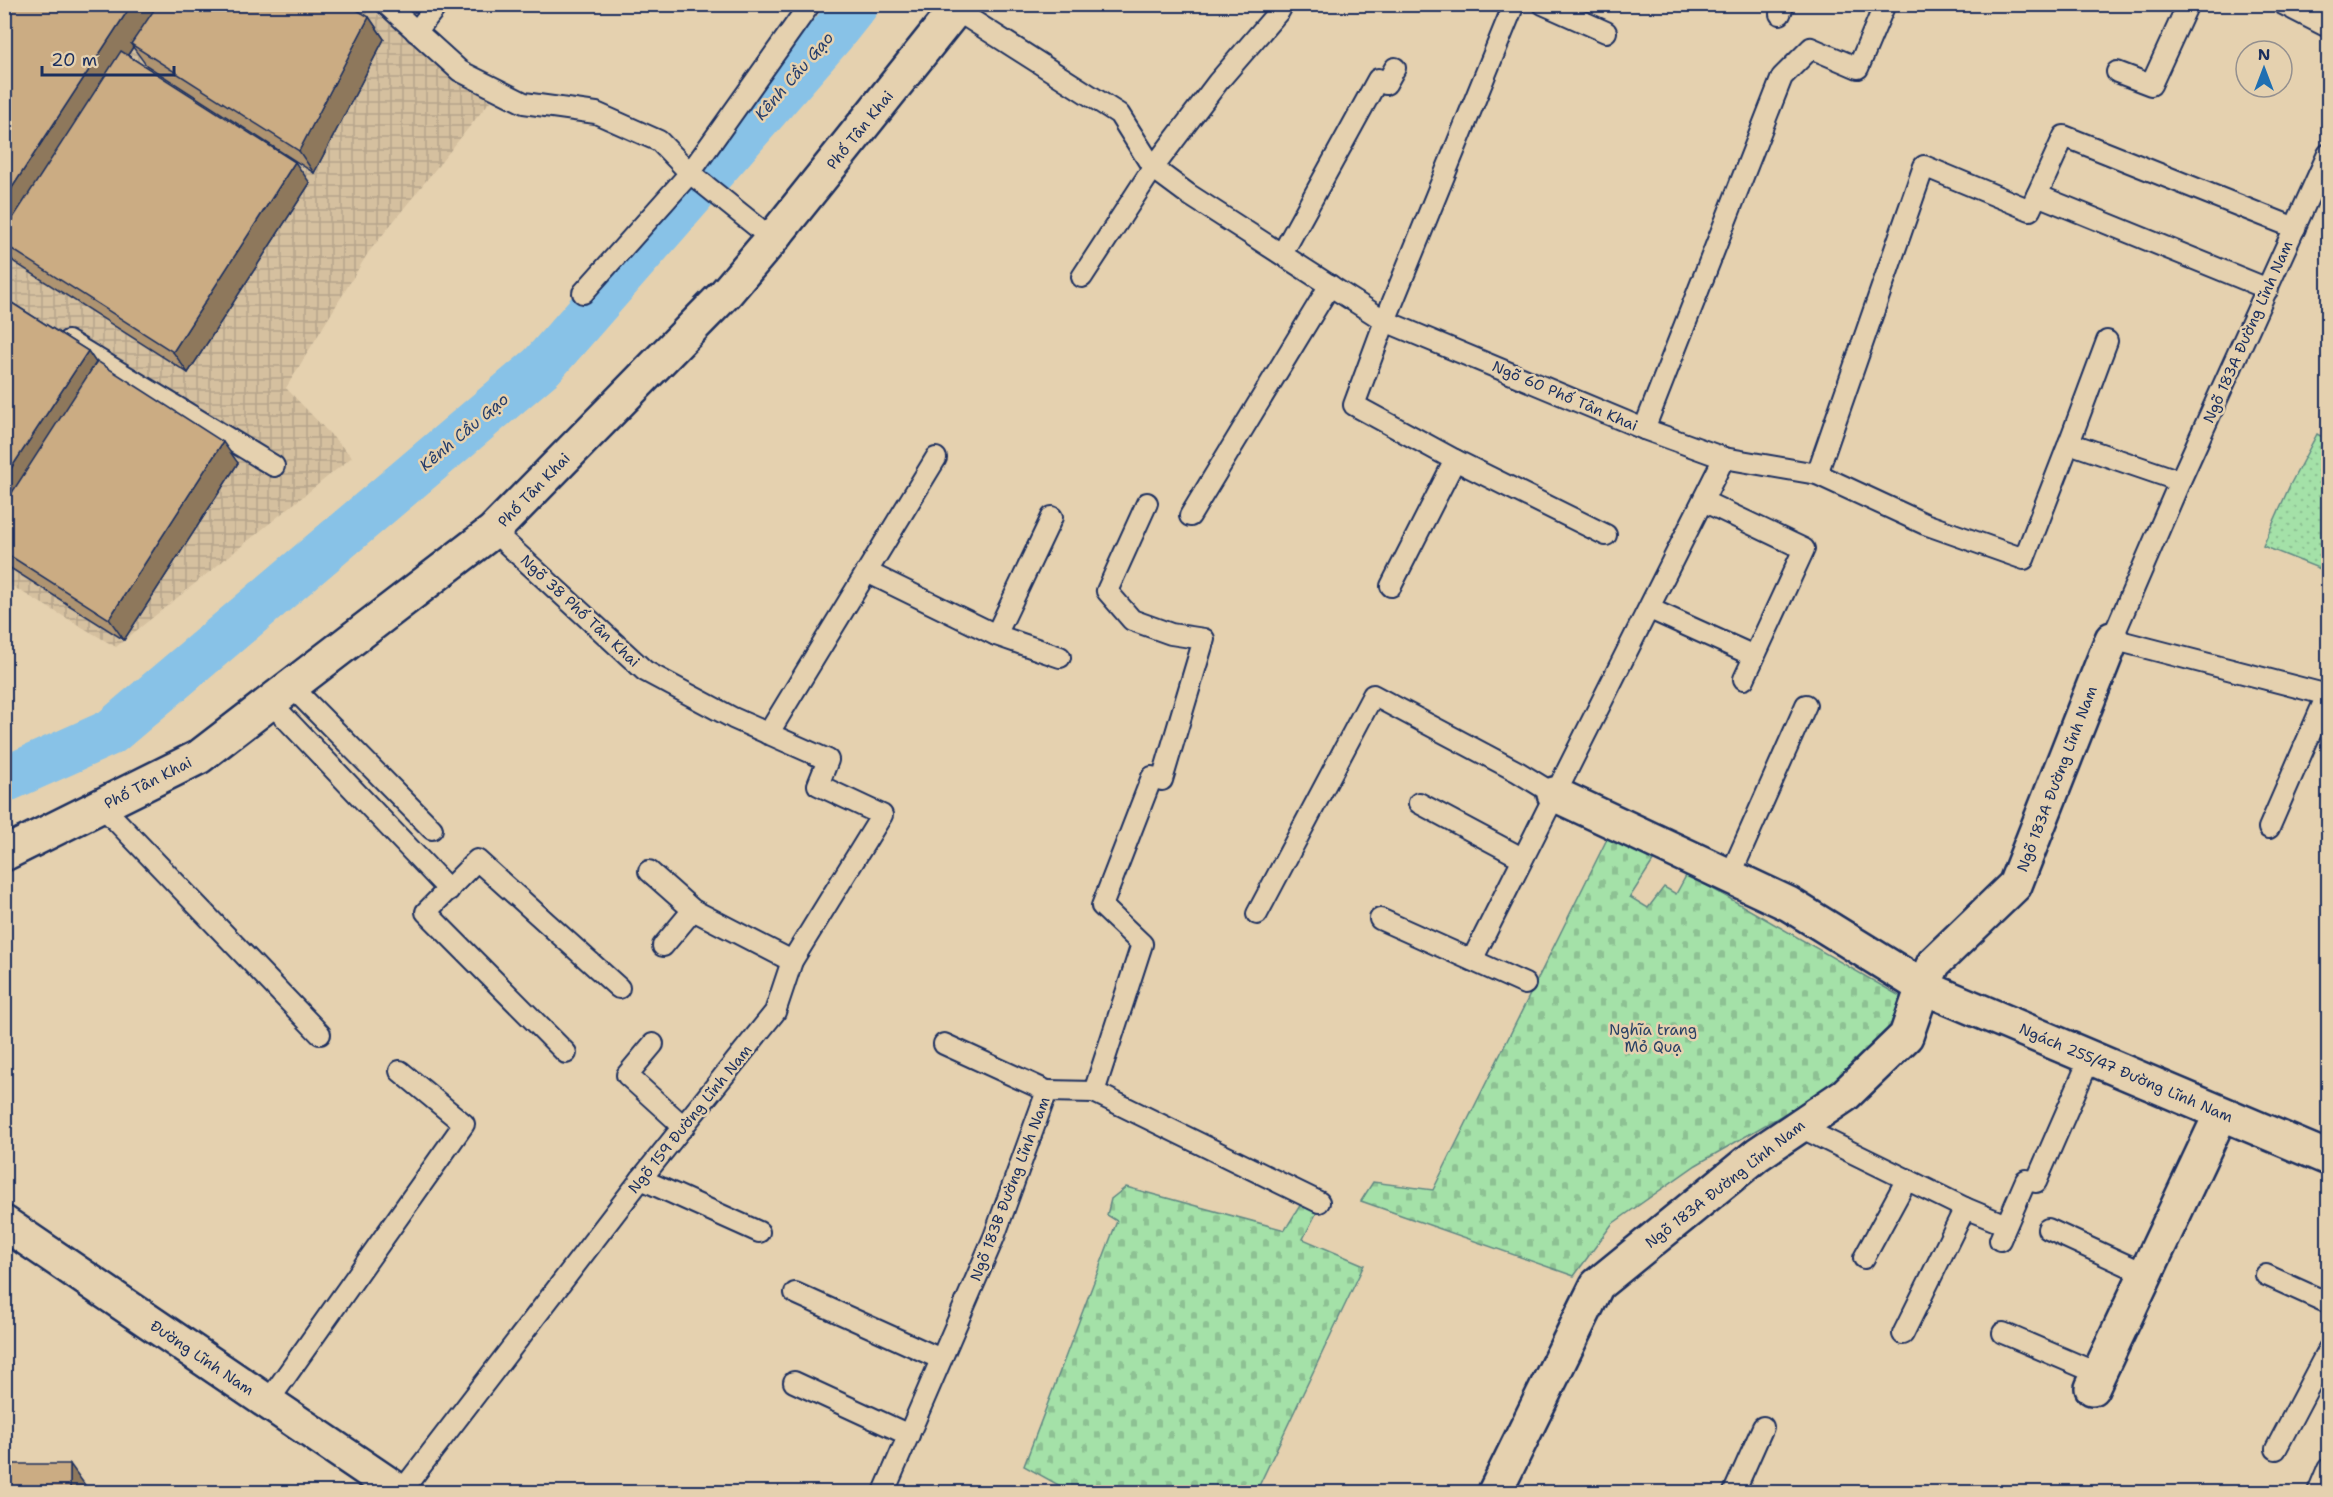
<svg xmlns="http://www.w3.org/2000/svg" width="2333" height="1497" viewBox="0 0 2333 1497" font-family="'Shantell Sans',sans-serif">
<defs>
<pattern id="industrial-grid" width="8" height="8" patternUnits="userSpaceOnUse" patternTransform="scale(1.5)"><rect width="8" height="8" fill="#d5c09f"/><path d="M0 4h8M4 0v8" fill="none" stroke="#b6a58b"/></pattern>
<pattern id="grass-dots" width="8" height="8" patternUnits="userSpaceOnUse" patternTransform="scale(1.5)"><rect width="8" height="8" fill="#a4e1a8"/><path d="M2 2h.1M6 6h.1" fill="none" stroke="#8dc193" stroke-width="1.8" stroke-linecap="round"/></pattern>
<pattern id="cemetery-stones" width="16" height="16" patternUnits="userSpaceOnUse" patternTransform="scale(1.5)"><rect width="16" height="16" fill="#a4e1a8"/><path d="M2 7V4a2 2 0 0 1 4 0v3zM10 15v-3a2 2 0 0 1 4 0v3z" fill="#8dc193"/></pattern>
</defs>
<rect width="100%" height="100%" fill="#e5d1af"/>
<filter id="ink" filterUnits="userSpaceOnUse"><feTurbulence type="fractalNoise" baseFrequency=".0167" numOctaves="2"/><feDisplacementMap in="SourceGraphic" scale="12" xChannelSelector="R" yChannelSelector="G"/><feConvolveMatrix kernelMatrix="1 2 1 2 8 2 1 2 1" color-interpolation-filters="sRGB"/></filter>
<g filter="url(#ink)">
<!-- industrial -->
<path fill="url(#industrial-grid)" d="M 5,5 L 364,5 L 392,24 L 449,75 L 495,95 L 368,253 L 286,388 L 352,457 L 116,647 L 5,582 Z"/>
<!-- grass -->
<path fill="url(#grass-dots)" stroke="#608883" stroke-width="1.5" d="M 2317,434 L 2328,440 L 2328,572 L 2263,546 L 2290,485 Z"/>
<!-- cemetery -->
<g fill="url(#cemetery-stones)" stroke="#608883" stroke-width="1.5">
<path d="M 1610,833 L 1655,858 L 1630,897 L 1648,908 L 1664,887 L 1676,894 L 1687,874 L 1905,999 L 1883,1045 L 1824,1091 L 1696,1165 L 1612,1224 L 1574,1276 L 1361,1201 L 1373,1182 L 1433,1190 Z"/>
<path d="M 1126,1187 L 1285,1230 L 1301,1204 L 1318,1210 L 1303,1239 L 1364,1265 L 1256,1492 L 1071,1492 L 1024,1466 L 1117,1221 L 1107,1215 L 1111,1199 Z"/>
</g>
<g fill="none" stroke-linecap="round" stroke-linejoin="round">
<!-- canal -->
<path stroke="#88c2e7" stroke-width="46" d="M 4,780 L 111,732 L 542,366 L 833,33 L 856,4"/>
<!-- service casing -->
<g stroke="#1b2f5e" stroke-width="24">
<g id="service">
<path d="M 386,4 L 460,71 L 524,103 L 596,113 L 659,141 L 690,173 L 772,239"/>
<path d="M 1514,4 L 1385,321 L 1354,405 L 1455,460 L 1606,535"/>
<path d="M 1543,4 L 1606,32"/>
<path d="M 2283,4 L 2328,27"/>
<path d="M 956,10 L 1119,114 L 1153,168 L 1188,194 L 1385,321 L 1644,429 L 1724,458 L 1817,474 L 1925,524 L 2024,559 L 2069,443 L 2180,481"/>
<path d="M 1780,14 L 1784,4"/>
<path d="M 416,32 L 438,4"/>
<path d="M 2117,72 L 2151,85 L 2188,4"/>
<path d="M 2328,154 L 2180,481 L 2112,639 L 2328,695"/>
<path d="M 2037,195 L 2064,136 L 2295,228"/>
<path d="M 1282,254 L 1378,79 L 1386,84 L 1395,68"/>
<path d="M 1082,277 L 1153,168 L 1218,82 L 1280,10"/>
<path d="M 583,293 L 690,173 L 810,4"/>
<path d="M 68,341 L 274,466"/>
<path d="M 1644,429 L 1782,77 L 1811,48 L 1858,68 L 1885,4"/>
<path d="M 2069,443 L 2107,341"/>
<path d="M 1817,474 L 1924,166 L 2030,210 L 2037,195 L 2268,289"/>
<path d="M 1703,501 L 1804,549 L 1744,679"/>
<path d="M 1190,516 L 1330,285"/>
<path d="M 867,572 L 996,635 L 1060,657"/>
<path d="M 1391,586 L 1455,460"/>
<path d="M 1650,609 L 1754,656"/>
<path d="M 996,635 L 1052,517"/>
<path d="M 291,686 L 432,829"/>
<path d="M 270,702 L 449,890"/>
<path d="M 768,734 L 936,458"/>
<path d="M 1419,803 L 1522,858"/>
<path d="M 102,806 L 320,1034"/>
<path d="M 2269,828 L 2327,695"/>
<path d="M 649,871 L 693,910 L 792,961"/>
<path d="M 1730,876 L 1806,705"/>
<path d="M 1257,914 L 1373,695 L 1518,772 L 1554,794"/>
<path d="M 1380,919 L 1525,984"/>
<path d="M 663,946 L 693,910"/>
<path d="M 1472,960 L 1724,458"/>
<path d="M 653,1044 L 627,1075 L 684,1127"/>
<path d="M 944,1044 L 1047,1091"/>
<path d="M 566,1053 L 426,912 L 477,860 L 619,988"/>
<path d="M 1094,1092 L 1319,1202"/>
<path d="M 1798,1126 L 1965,1208 L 2006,1225"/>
<path d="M 641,1179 L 759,1232"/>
<path d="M 2048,1229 L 2146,1274"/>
<path d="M 2000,1240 L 2026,1180 L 2036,1182 L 2090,1058"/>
<path d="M 1864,1258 L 1907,1179"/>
<path d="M 2266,1275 L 2328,1303"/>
<path d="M 795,1293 L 941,1359"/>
<path d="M 2003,1333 L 2099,1374"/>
<path d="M 1903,1334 L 1965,1208"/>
<path d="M 794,1382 L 909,1435"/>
<path d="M 267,1403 L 464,1124 L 400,1071"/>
<path d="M 2276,1449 L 2328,1350"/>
<path d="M 401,1492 L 641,1179 L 775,1012 L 792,961 L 882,815 L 818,785 L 828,760 L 733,718 L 645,671 L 493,531"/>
<path d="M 884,1492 L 994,1237 L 1047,1091 L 1094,1092 L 1142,944 L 1102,906 L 1152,777 L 1162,780 L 1204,639 L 1171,634 L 1132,620 L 1107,591 L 1147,503"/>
<path d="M 1734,1492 L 1763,1427"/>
<path d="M 2318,1492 L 2328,1468"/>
</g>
</g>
<!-- minor casing -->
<g stroke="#1b2f5e" stroke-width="38">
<g id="minor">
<path d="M 1554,794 L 1789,904 L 1923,987 L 2328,1158"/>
<path d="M 2092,1388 L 2221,1114"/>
<path d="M 1495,1492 L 1597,1285 L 1758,1154 L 1845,1095 L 1906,1036 L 1923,987 L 1934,963 L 2015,885 L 2112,639"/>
</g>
</g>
<!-- tertiary casing -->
<g stroke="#1b2f5e" stroke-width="38">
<path id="tertiary" d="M 4,854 L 199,757 L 493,531 L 726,293 L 772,239 L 960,4"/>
</g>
<!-- secondary casing -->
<g stroke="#1b2f5e" stroke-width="38">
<path id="secondary" d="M 4,1223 L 400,1492"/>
</g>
<!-- service -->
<use href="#service" stroke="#e5d1af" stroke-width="20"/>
<!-- minor -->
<use href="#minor" stroke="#e5d1af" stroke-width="33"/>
<!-- tertiary -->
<use href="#tertiary" stroke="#e5d1af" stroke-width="33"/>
<!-- secondary -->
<use href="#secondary" stroke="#e5d1af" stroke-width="33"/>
</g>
<!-- wall -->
<g fill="#af9471" stroke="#1b2f5e" stroke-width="1.5">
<path d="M 4,4 L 369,17 L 384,39 L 314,173 L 146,65 L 133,47 L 128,55 L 310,183 L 188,373 L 14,262 L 4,249 Z"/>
<path d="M 4,298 L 88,351 L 96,363 L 238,463 L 124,640 L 4,564 Z"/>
</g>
<!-- shaded-wall -->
<g fill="#8e785c" stroke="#1b2f5e" stroke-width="1.5">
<path d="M 132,4 L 161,4 L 131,44 L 133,47 L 5,244 L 4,200 Z"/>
<path d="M 369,17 L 384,39 L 314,173 L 299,151 Z"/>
<path d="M 295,162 L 310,183 L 188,373 L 173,352 Z"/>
<path d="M 88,351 L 103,373 L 4,524 L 4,479 Z"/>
<path d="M 223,442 L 238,463 L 124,640 L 109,619 Z"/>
<path d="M 70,1464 L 90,1492 L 70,1492 Z"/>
</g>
<!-- building -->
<g fill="#cbac83" stroke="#1b2f5e" stroke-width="1.5">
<path d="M 4,4 L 132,4 L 4,200 Z"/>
<path d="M 158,4 L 347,4 L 369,17 L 299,151 L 131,44 Z"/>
<path d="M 121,51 L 295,162 L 173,352 L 4,244 L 4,232 Z"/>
<path d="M 4,298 L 88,351 L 4,479 Z"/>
<path d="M 97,361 L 223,442 L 109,619 L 4,552 L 4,505 Z"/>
<rect x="4" y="1464" width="66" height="28"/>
</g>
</g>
<g text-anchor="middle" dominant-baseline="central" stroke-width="5" stroke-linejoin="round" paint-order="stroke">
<!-- street labels -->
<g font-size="15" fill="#1b2f5e" stroke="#e5d1af">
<text transform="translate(860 130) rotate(-51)">Phố Tân Khai</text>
<text transform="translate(2248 332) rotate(-66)">Ngõ 183A Đường Lĩnh Nam</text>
<text transform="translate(1565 396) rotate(23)">Ngõ 60 Phố Tân Khai</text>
<text transform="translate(534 490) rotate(-46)">Phố Tân Khai</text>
<text transform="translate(580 611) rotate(43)">Ngõ 38 Phố Tân Khai</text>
<text transform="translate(2057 779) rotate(-69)">Ngõ 183A Đường Lĩnh Nam</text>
<text transform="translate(148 783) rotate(-27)">Phố Tân Khai</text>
<text transform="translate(2126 1073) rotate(23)">Ngách 255/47 Đường Lĩnh Nam</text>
<text transform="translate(690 1119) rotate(-51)">Ngõ 159 Đường Lĩnh Nam</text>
<text transform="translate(1725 1184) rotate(-38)">Ngõ 183A Đường Lĩnh Nam</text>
<text transform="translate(1010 1189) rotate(-69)">Ngõ 183B Đường Lĩnh Nam</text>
<text transform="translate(202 1358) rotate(34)">Đường Lĩnh Nam</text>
</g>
<!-- park labels -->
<g font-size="15" fill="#294165" stroke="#e5d1af">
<text x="1653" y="1030">Nghĩa trang<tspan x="1653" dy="17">Mỏ Quạ</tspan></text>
</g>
<!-- water labels -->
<g font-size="16" font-style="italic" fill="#263e6c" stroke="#e5d1af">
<text transform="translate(794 76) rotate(-49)">Kênh Cầu Gạo</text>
<text transform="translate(464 432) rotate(-40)">Kênh Cầu Gạo</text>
</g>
</g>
<!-- margin -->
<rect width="2333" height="1497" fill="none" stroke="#e5d1af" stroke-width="24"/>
<rect x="12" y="12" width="2309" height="1473" fill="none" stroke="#1b2f5e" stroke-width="2" filter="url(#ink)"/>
<!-- north arrow -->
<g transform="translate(2264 69)"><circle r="28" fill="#e5d1af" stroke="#94908f" stroke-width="1.5"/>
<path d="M0-4.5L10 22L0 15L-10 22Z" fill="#1f6fb2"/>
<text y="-9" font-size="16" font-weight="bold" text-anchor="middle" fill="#1b2f5e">N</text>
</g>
<!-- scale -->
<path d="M42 66v9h132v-9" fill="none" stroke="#1b2f5e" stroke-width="3"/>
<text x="51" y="66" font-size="18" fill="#1b2f5e" stroke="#e5d1af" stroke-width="4.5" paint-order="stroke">20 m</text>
</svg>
